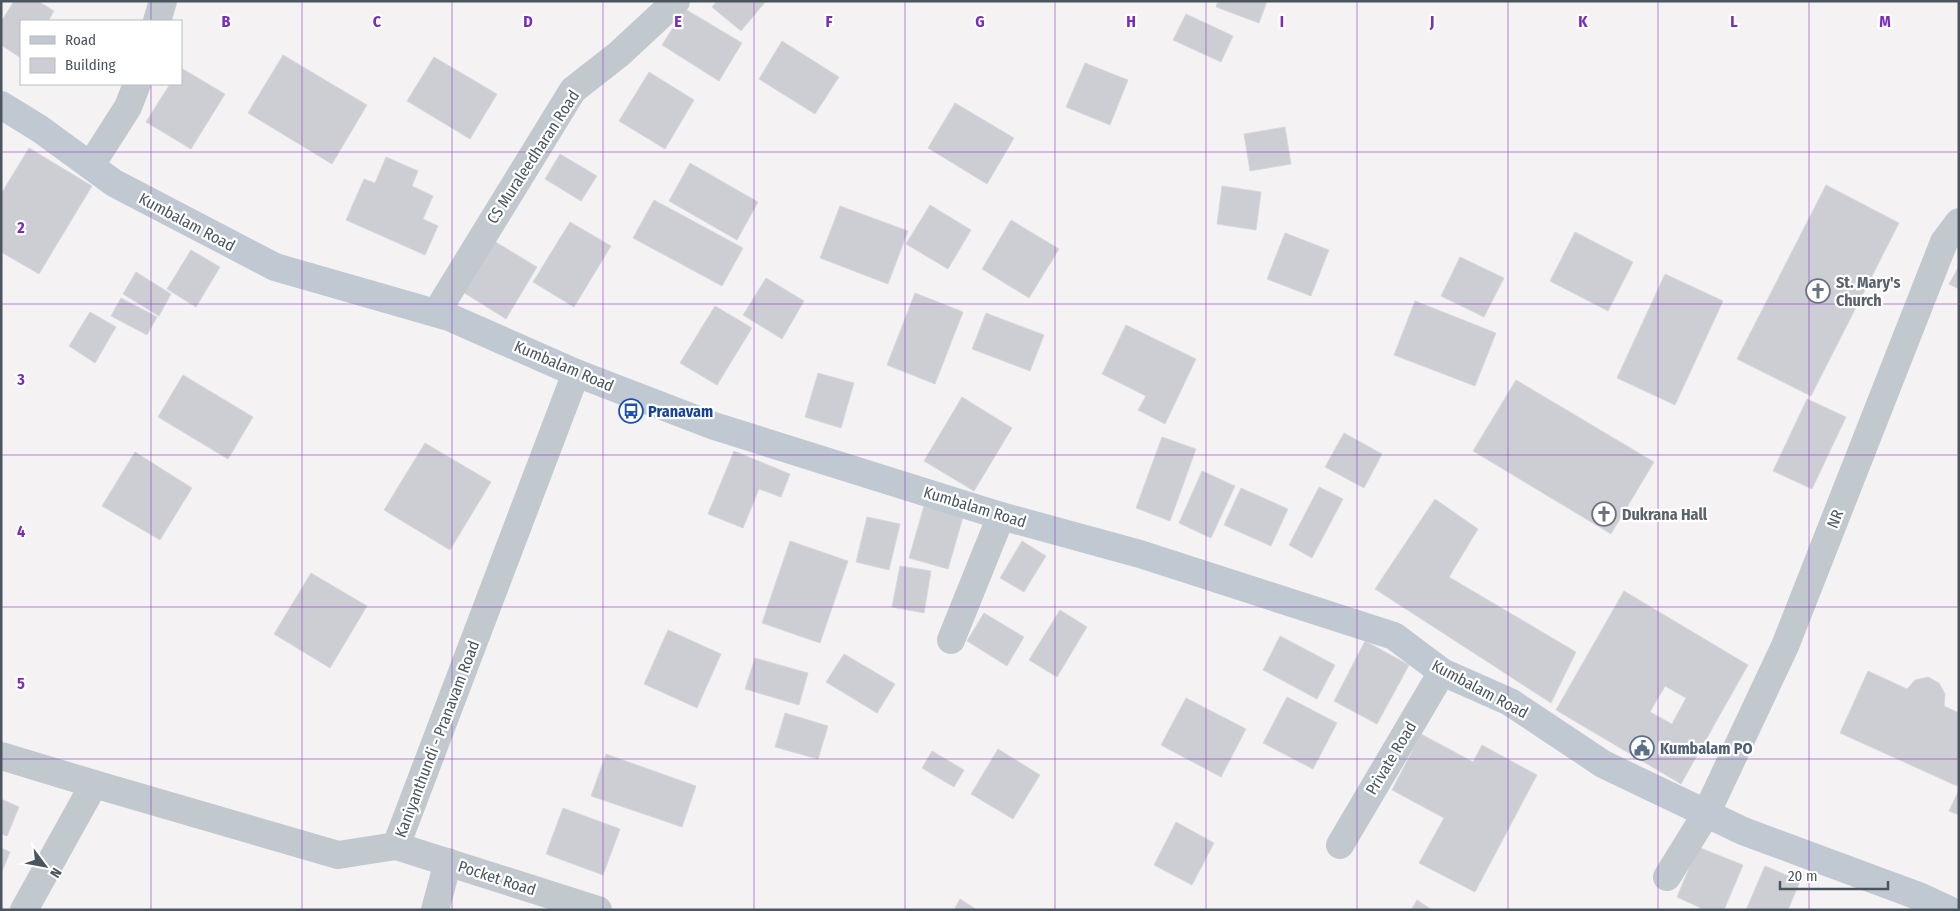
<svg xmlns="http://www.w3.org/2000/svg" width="1960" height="911" viewBox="0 0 1960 911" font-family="'Fira Sans Condensed',sans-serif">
<rect width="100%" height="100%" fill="#f4f2f2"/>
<!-- building -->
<g fill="#ccced4" stroke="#d7d9dd" fill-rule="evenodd">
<path d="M 14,1 L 38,1 L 54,11 L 48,21 L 21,21 L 21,58 L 1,45 L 1,22 Z"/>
<path d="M 717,1 L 766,1 L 741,31 L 712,7 Z"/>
<path d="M 1218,1 L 1267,1 L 1259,23 L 1216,7 Z"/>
<path d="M 685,9 L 742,43 L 719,81 L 662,45 Z"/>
<path d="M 1186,14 L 1233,36 L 1221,62 L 1173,40 Z"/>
<path d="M 782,41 L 839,77 L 815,114 L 759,79 Z"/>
<path d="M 283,55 L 367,105 L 332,164 L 248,113 Z"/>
<path d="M 434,57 L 497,94 L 470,139 L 407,101 Z"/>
<path d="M 1085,63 L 1128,80 L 1110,125 L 1066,107 Z"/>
<path d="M 181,68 L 225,94 L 191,149 L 146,122 L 170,84 L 181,84 Z"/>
<path d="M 649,72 L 694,100 L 665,149 L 619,121 Z"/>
<path d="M 955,103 L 1014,138 L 987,184 L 928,148 Z"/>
<path d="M 1285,127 L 1291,164 L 1250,171 L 1244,134 Z"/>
<path d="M 29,148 L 92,186 L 39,274 L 1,252 L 1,194 Z"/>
<path d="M 560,154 L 597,176 L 581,201 L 545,179 Z"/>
<path d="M 386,157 L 418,171 L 412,186 L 433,196 L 423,219 L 438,226 L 425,255 L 346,220 L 364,179 L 375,183 Z"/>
<path d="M 690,163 L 758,202 L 737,240 L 669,201 Z"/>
<path d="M 1826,185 L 1899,223 L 1811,396 L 1737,359 Z"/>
<path d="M 1222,186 L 1261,192 L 1256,230 L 1217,224 Z"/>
<path d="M 654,200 L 743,248 L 722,286 L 633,238 Z"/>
<path d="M 930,205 L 971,230 L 948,269 L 906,244 Z"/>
<path d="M 840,206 L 908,231 L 888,284 L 820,258 Z"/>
<path d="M 1011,220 L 1059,249 L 1029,298 L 982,269 Z"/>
<path d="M 570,222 L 611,246 L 574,307 L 533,282 Z"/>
<path d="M 1575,232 L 1633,262 L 1608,311 L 1550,281 Z"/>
<path d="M 1285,233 L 1329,250 L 1311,296 L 1267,279 Z"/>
<path d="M 494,241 L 537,267 L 506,319 L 463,292 Z"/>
<path d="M 191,250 L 220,267 L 196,307 L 167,289 Z"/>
<path d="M 1460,257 L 1504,278 L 1484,317 L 1441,296 Z"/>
<path d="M 1959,266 L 1959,289 L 1949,284 Z"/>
<path d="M 136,272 L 171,294 L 159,316 L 123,294 Z"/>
<path d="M 1665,274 L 1723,301 L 1675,405 L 1617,378 Z"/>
<path d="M 766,278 L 804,301 L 782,339 L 743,315 Z"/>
<path d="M 915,293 L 963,312 L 935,384 L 887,365 Z"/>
<path d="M 121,298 L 157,317 L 147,335 L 111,316 Z"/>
<path d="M 1415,301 L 1496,333 L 1475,386 L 1394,355 Z"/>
<path d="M 715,306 L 752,328 L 717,385 L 680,363 Z"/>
<path d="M 90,312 L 116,327 L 95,363 L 69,346 Z"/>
<path d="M 986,313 L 1044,335 L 1030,371 L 972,349 Z"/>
<path d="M 1126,325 L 1196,359 L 1165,424 L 1138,410 L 1146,396 L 1102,374 Z"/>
<path d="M 818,373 L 854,383 L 841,428 L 805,417 Z"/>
<path d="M 183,375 L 253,417 L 228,459 L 158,417 Z"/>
<path d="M 1516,380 L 1654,462 L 1611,534 L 1473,451 Z"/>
<path d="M 962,397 L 1012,428 L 974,491 L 924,461 Z"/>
<path d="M 1807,399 L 1846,417 L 1812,489 L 1773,471 Z"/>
<path d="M 1344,433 L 1382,454 L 1364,488 L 1325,467 Z"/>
<path d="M 1162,437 L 1196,449 L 1170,521 L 1136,508 Z"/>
<path d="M 425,443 L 491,482 L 450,550 L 384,510 Z"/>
<path d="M 734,451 L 790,474 L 781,497 L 759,489 L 743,528 L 708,514 Z"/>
<path d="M 135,452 L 192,488 L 160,540 L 102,506 Z"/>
<path d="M 1202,471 L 1235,486 L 1211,538 L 1179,523 Z"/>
<path d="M 1319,487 L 1343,499 L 1312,558 L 1289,545 Z"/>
<path d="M 1241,488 L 1288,509 L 1271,546 L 1224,525 Z"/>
<path d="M 1435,499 L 1478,529 L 1449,577 L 1576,652 L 1551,703 L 1375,589 Z"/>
<path d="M 924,506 L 963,517 L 948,569 L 909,558 Z"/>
<path d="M 867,517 L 900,524 L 889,570 L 856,562 Z"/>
<path d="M 790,541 L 848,561 L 820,643 L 762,623 Z"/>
<path d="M 1022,541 L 1046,556 L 1024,592 L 1000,578 Z"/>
<path d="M 900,566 L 931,571 L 924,613 L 892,607 Z"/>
<path d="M 311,573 L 367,606 L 330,668 L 274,634 Z"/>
<path d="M 1624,591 L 1748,665 L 1681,784 L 1556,710 ZM 1665,686 L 1686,698 L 1672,724 L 1650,712 Z"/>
<path d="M 1060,610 L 1087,627 L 1057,677 L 1029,660 Z"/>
<path d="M 984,613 L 1024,637 L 1007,666 L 967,641 Z"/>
<path d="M 668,630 L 721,654 L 697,708 L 644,684 Z"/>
<path d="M 1280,636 L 1335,665 L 1317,699 L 1263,670 Z"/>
<path d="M 1365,641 L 1409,665 L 1377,724 L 1334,701 Z"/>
<path d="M 844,654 L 895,684 L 877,713 L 826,682 Z"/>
<path d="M 755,658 L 808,673 L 799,705 L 745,689 Z"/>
<path d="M 1868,671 L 1907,689 L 1915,680 L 1928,677 L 1939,683 L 1945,694 L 1944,706 L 1959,713 L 1959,781 L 1957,786 L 1840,733 Z"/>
<path d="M 1287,697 L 1337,723 L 1313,769 L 1263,743 Z"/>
<path d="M 1186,698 L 1246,729 L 1221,777 L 1161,745 Z"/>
<path d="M 785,713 L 828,726 L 818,759 L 775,747 Z"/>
<path d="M 1421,734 L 1473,762 L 1482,745 L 1537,775 L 1475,892 L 1419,863 L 1444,818 L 1392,790 Z"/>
<path d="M 998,749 L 1040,775 L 1013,819 L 971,794 Z"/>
<path d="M 932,751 L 964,770 L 954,787 L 922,768 Z"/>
<path d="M 606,754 L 696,786 L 682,827 L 591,796 Z"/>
<path d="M 1959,790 L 1959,815 L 1949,811 Z"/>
<path d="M 1,799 L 19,807 L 7,836 L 1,834 Z"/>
<path d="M 563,808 L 620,829 L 603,875 L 546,854 Z"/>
<path d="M 1176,822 L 1214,843 L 1192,885 L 1154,865 Z"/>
<path d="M 1698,847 L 1743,865 L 1724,910 L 1705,910 L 1677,897 Z"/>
<path d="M 1,848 L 10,852 L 1,874 Z"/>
<path d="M 1765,866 L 1800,881 L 1788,910 L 1746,910 Z"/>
<path d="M 960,899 L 977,910 L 954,910 Z"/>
<path d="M 1417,900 L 1432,910 L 1411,910 Z"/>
</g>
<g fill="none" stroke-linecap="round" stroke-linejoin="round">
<!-- street -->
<g stroke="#c1c9cf" stroke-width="28">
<path d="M 157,21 L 163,1"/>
<path d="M 91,165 L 128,107 L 137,84"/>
<path d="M 436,313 L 573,90 L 619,54 L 676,1"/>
<path d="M 951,640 L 1001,516"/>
<path d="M 1,756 L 94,784"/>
<path d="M 1340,845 L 1442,672"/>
<path d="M 396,846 L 598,910"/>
<path d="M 1667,877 L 1706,814 L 1785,646 L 1944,242 L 1959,222"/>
<path d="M 24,910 L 94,784 L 338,855 L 396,846 L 576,373"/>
<path d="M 435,910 L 448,862"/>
</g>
<!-- secondary -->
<path stroke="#c0c9d2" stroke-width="28" d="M 1,105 L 40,129 L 114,183 L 275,267 L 449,317 L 576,373 L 714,426 L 1001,516 L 1140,554 L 1394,636 L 1442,672 L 1510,702 L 1603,764 L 1743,831 L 1921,897 L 1949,910"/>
</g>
<!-- grid -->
<path fill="none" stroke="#7b2cbf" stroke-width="1" stroke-opacity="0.55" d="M 151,1 L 151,21M 302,1 L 302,910M 452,1 L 452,910M 603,1 L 603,910M 754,1 L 754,910M 905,1 L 905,910M 1055,1 L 1055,910M 1206,1 L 1206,910M 1357,1 L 1357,910M 1508,1 L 1508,910M 1658,1 L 1658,910M 1809,1 L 1809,910M 151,84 L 151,910M 1,152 L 1959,152M 1,304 L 1959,304M 1,455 L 1959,455M 1,607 L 1959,607M 1,759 L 1959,759"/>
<!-- icons -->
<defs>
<g id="church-ring" transform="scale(1.25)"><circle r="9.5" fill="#fff" stroke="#6b7280" stroke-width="1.5"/><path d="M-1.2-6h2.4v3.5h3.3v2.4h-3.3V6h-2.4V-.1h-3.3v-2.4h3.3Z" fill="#6b7280"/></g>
<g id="bus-ring" transform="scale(1.25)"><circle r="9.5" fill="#fff" stroke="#1a4fb4" stroke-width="1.5"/><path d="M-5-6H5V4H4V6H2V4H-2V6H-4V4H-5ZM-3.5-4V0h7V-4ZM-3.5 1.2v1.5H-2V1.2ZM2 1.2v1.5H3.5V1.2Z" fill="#1a4fb4"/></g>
<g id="civic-ring" transform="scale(1.25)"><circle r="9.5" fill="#fff" stroke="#5c6f8a" stroke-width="1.5"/><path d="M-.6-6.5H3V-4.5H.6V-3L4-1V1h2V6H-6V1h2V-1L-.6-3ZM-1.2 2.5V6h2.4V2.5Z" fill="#5c6f8a"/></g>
</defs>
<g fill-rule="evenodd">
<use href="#church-ring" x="1818" y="291"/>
<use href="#bus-ring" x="631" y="411"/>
<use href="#church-ring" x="1604" y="514"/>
<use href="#civic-ring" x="1642" y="748"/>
</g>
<g text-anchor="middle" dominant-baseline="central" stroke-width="4.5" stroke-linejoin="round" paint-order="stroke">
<!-- street labels -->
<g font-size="16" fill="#4b555e" stroke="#fff">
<text transform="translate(533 157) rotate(-57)">CS Muraleedharan Road</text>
<text transform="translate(187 222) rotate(28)">Kumbalam Road</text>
<text transform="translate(564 366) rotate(23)">Kumbalam Road</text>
<text transform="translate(975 507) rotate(17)">Kumbalam Road</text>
<text transform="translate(1835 519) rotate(-68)">NR</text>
<text transform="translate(1480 689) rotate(28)">Kumbalam Road</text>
<text transform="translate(437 739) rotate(-69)">Kaniyanthundi - Pranavam Road</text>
<text transform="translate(1391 758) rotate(-59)">Private Road</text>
<text transform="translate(497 878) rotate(18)">Pocket Road</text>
</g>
<!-- worship labels -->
<g font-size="16" font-weight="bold" fill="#5b616d" stroke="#fff" text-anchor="start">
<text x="1836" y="282">St. Mary's<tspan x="1836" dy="18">Church</tspan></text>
<text x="1622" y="514">Dukrana Hall</text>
</g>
<!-- transit labels -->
<g font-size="16" font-weight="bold" fill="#164399" stroke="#fff" text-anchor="start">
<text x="648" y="411">Pranavam</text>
</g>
<!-- service labels -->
<g font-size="16" font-weight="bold" fill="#4e5e75" stroke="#fff" text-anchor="start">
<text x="1660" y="748">Kumbalam PO</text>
</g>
</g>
<g font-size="16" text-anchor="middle" font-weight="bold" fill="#7b2cbf" stroke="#fff" stroke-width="4.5" stroke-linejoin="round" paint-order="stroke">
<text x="226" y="27">B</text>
<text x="377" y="27">C</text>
<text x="528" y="27">D</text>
<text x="678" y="27">E</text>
<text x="829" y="27">F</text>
<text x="980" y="27">G</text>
<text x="1131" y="27">H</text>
<text x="1282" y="27">I</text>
<text x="1432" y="27">J</text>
<text x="1583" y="27">K</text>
<text x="1734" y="27">L</text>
<text x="1885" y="27">M</text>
<text x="21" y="233">2</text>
<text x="21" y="385">3</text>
<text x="21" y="537">4</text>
<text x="21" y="689">5</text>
</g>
<!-- border -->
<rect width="1960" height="911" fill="none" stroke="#4b555e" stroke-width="5"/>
<!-- legend -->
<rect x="20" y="20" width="162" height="65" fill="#ffffff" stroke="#b7bbbf"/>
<rect x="30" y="36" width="25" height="8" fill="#c0c9d2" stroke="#b7bbbf"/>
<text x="65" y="45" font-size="15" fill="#4b555e">Road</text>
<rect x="30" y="58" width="25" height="15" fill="#ccced4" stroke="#b7bbbf"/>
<text x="65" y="70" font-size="15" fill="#4b555e">Building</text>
<!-- north arrow -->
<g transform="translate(45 866) rotate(122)" stroke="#ffffff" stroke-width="4" paint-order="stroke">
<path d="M0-4L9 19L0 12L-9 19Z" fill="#4b555e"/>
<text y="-8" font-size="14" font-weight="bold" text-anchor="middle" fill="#4b555e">N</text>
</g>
<!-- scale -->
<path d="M1780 881v8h108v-8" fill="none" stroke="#4b555e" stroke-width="2.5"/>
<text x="1788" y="881" font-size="15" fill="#4b555e" stroke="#ffffff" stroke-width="4" paint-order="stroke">20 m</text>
</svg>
